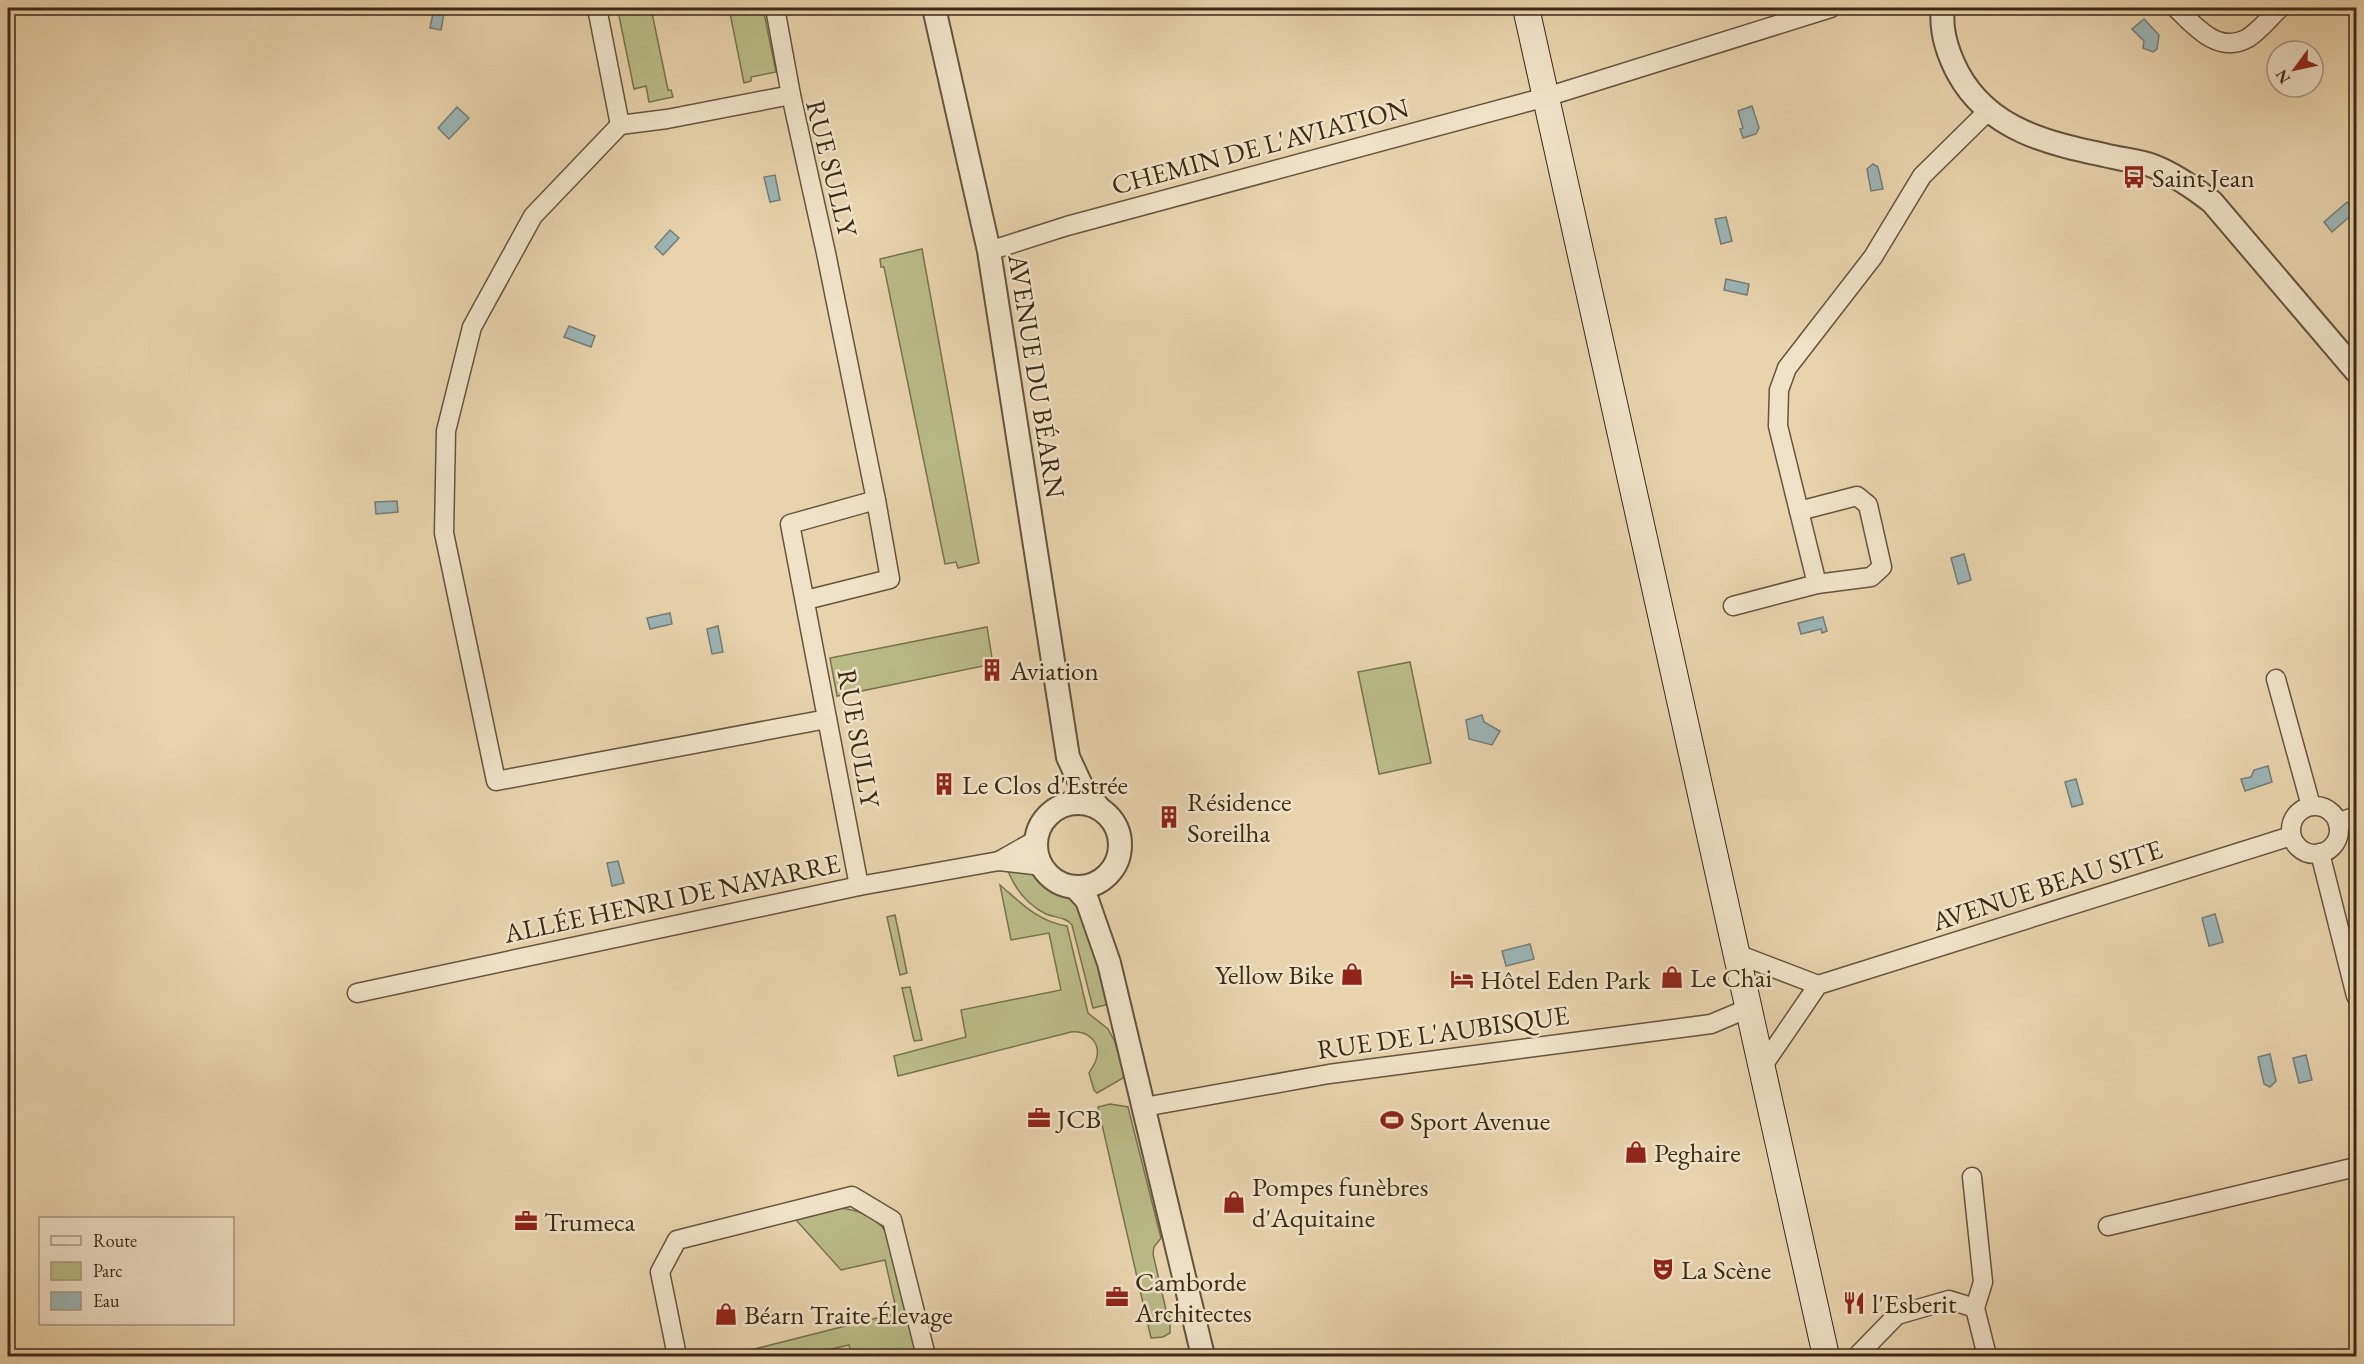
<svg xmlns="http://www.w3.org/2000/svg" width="2364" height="1364" viewBox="0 0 2364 1364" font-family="'EB Garamond',serif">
<rect width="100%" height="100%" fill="#e8d3ac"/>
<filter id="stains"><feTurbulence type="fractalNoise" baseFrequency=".00333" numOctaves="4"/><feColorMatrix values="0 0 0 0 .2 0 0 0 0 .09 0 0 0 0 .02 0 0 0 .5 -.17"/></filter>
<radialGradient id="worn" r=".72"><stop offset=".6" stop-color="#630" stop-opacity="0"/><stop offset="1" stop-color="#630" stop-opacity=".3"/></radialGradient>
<!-- green -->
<g fill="#b9bb87" stroke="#7a724e" stroke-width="1.5">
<path d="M 636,8 L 651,8 L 668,90 L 671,90 L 673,97 L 649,102 L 646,86 L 634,89 L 618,11 Z"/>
<path d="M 729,8 L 763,8 L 776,72 L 751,77 L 751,81 L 744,83 Z"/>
<path d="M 922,249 L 979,563 L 958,568 L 956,562 L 945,564 L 884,267 L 881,267 L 880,259 Z"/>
<path d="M 987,627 L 993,664 L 837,696 L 830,658 Z"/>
<path d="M 1410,662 L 1431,763 L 1379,774 L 1358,672 Z"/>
<path d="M 1036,870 L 1053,885 L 1075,897 L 1113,1003 L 1093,1008 L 1072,925 C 1066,917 1056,918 1046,914 C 1028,905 1015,889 1008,871 Z"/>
<path d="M 1000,885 C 1021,903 1039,922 1067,926 L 1088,1013 L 1108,1029 L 1115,1042 L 1124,1074 L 1123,1078 L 1097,1093 L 1094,1090 L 1089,1073 C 1091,1069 1095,1064 1096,1060 C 1102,1042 1087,1030 1071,1032 L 898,1076 L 894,1056 L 966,1037 L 961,1010 L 1061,990 L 1049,933 L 1011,940 Z"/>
<path d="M 895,915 L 907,973 L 900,975 L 887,917 Z"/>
<path d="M 910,987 L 922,1040 L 914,1041 L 902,988 Z"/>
<path d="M 1110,1104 L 1128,1107 L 1161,1238 L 1154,1247 L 1153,1254 L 1166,1310 L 1170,1316 L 1170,1333 L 1163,1337 L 1151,1338 L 1098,1107 Z"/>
<path d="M 839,1208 C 859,1210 874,1215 886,1232 L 918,1356 L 852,1356 L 849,1345 L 801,1356 L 727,1356 L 897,1313 L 885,1260 L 841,1270 L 796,1220 Z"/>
</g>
<!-- water -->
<g fill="#9cb5b6" stroke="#767d76" stroke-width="1.5">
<path d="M 434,8 L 445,8 L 441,30 L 430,28 Z"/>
<path d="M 2144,19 L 2159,35 L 2157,49 L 2153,52 L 2143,48 L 2144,41 L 2132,29 Z"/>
<path d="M 1752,106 L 1759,128 L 1756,134 L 1743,138 L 1740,129 L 1743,128 L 1738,111 Z"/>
<path d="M 457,107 L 469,118 L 449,139 L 438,128 Z"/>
<path d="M 1873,164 L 1878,167 L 1883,189 L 1871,191 L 1867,169 Z"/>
<path d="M 775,175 L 780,200 L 770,202 L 764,177 Z"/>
<path d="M 2347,202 L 2355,212 L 2332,232 L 2324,222 Z"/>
<path d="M 1726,217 L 1732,241 L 1721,244 L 1715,219 Z"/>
<path d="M 670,230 L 679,238 L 663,255 L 655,247 Z"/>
<path d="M 1726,279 L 1749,284 L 1747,295 L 1724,290 Z"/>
<path d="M 569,326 L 595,336 L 591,347 L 564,337 Z"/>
<path d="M 397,501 L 398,512 L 376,514 L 375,502 Z"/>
<path d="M 1964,554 L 1971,580 L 1958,584 L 1951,558 Z"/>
<path d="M 670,613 L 672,624 L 650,629 L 647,618 Z"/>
<path d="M 1823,617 L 1827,631 L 1822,633 L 1821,629 L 1801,634 L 1798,623 Z"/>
<path d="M 718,626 L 723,652 L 712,654 L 707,629 Z"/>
<path d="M 1482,715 L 1484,722 L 1500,731 L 1492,745 L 1469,739 L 1466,720 Z"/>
<path d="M 2268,766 L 2272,782 L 2245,791 L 2241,779 L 2251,777 L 2254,770 Z"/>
<path d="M 2076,779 L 2083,804 L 2072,807 L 2065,782 Z"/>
<path d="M 618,861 L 624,883 L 612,886 L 607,863 Z"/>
<path d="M 2215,914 L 2223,942 L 2209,946 L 2202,918 Z"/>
<path d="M 1530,944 L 1534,959 L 1506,966 L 1502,951 Z"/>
<path d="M 2270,1054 L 2276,1081 L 2270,1087 L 2264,1084 L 2258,1057 Z"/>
<path d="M 2306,1055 L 2312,1080 L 2299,1083 L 2293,1058 Z"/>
</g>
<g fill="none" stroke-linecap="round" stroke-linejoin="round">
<!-- minor casing -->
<g stroke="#67543b" stroke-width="21">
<g id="minor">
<path d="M 597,8 L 620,125 L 667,119 L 791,95 L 826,253 L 876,500 L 790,524 L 859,886"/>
<path d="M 775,8 L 791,95"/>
<path d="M 2176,8 C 2194,25 2217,54 2246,39 C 2258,33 2270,17 2280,8"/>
<path d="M 620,125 L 533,216 L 472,327 L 446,431 L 444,533 L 496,781 L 827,719"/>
<path d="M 989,251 L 1067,226 L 1546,97 L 1831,8"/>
<path d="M 1817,584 L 1778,426 L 1779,390 L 1787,368 L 1873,257 L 1922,176 L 1988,111"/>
<path d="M 806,600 L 890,579 L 876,500"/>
<path d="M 1733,606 L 1817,584 L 1871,577 L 1882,567 L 1868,505 L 1857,496 L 1799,511"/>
<path d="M 2276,679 L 2311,806"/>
<circle cx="2315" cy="830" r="24"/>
<path d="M 2338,823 L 2356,816"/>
<path d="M 2320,853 L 2356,996"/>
<path d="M 999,861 L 1036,840"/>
<path d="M 1737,954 L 1818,985"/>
<path d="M 357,993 L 859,886 L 999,861 L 1042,866"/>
<path d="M 1762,1067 L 1818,985 L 2291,836"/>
<path d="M 1144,1107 L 1329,1074 L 1711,1024 L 1749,1008"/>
<path d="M 1972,1177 L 1983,1282 L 1975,1308 L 1987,1356"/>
<path d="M 2108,1226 L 2356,1167"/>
<path d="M 677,1356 L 660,1272 L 677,1240 L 852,1196 L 892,1220 L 926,1356"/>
<path d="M 1857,1356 L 1897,1315 L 1949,1300 L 1975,1308"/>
</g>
</g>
<!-- tertiary casing -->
<g stroke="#67543b" stroke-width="26">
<g id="tertiary">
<path d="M 934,8 L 989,251 L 1068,757 L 1081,785 L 1099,808"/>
<path d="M 1943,8 C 1940,31 1947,52 1958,73 C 1990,132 2052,144 2113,157 C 2126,160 2141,161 2153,166 C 2174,174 2194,188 2212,202 L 2356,371"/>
<circle cx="1078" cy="845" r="42"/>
<path d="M 1075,887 L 1087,900 L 1109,963 L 1203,1356"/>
</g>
</g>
<!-- secondary casing -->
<g stroke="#3c2a15" stroke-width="28">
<path id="secondary" d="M 1526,8 L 1826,1356"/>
</g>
<!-- minor -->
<use href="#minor" stroke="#f0e2c9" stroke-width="18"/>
<!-- tertiary -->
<use href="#tertiary" stroke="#f0e2c9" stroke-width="22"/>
<!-- secondary -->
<use href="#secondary" stroke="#f0e2c9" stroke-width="26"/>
</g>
<!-- icons -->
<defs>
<g id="bus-bare" transform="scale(1.8)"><path d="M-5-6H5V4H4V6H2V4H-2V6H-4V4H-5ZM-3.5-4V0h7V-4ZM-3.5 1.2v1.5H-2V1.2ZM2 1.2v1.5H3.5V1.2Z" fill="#8f2418" stroke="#f0e2c9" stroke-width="2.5" paint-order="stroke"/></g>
<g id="building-bare" transform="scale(1.8)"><path d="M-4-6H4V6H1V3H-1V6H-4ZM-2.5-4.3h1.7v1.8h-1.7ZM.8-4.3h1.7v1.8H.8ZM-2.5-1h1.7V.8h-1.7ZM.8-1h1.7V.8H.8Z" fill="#8f2418" stroke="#f0e2c9" stroke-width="2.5" paint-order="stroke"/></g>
<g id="shop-bare" transform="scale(1.8)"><path d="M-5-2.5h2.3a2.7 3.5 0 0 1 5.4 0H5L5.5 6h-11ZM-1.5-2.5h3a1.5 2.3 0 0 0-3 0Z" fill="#8f2418" stroke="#f0e2c9" stroke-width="2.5" paint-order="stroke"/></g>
<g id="hotel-bare" transform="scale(1.8)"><path d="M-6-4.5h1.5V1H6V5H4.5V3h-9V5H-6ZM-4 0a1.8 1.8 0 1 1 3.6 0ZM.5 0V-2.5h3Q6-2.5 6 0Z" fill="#8f2418" stroke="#f0e2c9" stroke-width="2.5" paint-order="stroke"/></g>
<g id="office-bare" transform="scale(1.8)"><path d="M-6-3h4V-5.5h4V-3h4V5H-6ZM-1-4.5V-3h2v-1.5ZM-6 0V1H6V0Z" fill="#8f2418" stroke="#f0e2c9" stroke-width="2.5" paint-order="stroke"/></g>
<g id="stadium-bare" transform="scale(1.8)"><path d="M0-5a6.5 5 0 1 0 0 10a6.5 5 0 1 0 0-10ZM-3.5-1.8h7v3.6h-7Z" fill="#8f2418" stroke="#f0e2c9" stroke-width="2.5" paint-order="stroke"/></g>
<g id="theatre-bare" transform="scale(1.8)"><path d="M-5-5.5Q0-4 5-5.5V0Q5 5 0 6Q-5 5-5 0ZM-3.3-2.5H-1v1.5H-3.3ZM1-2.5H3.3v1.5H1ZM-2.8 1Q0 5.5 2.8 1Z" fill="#8f2418" stroke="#f0e2c9" stroke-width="2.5" paint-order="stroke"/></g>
<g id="restaurant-bare" transform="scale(1.8)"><path d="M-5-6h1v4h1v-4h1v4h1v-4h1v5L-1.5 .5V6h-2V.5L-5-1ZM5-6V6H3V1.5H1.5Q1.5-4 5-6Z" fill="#8f2418" stroke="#f0e2c9" stroke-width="2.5" paint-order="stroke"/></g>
</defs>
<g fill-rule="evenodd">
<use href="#bus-bare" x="2134" y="177"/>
<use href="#building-bare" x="992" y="670"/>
<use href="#building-bare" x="944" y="784"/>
<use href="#building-bare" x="1169" y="817"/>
<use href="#shop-bare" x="1352" y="974"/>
<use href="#shop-bare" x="1672" y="977"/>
<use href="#hotel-bare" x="1462" y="979"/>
<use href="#office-bare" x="1039" y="1118"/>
<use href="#stadium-bare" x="1392" y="1120"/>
<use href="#shop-bare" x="1636" y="1152"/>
<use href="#shop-bare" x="1234" y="1202"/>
<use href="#office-bare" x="526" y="1221"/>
<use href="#theatre-bare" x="1663" y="1269"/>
<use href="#office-bare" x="1117" y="1297"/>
<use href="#restaurant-bare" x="1854" y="1303"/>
<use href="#shop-bare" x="726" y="1314"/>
</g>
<g text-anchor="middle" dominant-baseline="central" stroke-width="5" stroke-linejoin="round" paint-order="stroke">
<!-- street labels -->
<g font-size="27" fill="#3c2a15" stroke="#f0e2c9">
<text transform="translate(1260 146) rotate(-15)">CHEMIN DE L'AVIATION</text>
<text transform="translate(832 168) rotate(76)">RUE SULLY</text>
<text transform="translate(1037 376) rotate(81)">AVENUE DU BÉARN</text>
<text transform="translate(859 738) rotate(80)">RUE SULLY</text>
<text transform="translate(2047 885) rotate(-18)">AVENUE BEAU SITE</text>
<text transform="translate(672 898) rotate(-12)">ALLÉE HENRI DE NAVARRE</text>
<text transform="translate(1443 1032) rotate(-8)">RUE DE L'AUBISQUE</text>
</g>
<!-- poi labels -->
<g font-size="27" fill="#3c2a15" stroke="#f0e2c9" text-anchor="start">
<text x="2152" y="177">Saint Jean</text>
<text x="1010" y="670">Aviation</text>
<text x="962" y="784">Le Clos d'Estrée</text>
<text x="1187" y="801">Résidence<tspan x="1187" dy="31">Soreilha</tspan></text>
<text x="1334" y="974" text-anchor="end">Yellow Bike</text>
<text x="1690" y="977">Le Chai</text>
<text x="1480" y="979">Hôtel Eden Park</text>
<text x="1057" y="1118">JCB</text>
<text x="1410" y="1120">Sport Avenue</text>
<text x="1654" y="1152">Peghaire</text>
<text x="1252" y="1186">Pompes funèbres<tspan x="1252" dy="31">d'Aquitaine</tspan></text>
<text x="544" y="1221">Trumeca</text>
<text x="1681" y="1269">La Scène</text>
<text x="1135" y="1281">Camborde<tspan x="1135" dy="31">Architectes</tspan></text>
<text x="1872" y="1303">l'Esberit</text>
<text x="744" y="1314">Béarn Traite Élevage</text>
</g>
</g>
<!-- margin -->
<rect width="2364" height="1364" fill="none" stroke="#e8d3ac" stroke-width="30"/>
<rect x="9" y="9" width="2346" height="1346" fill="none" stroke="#3c2a15" stroke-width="3"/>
<rect x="15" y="15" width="2334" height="1334" fill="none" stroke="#3c2a15" stroke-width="1.5"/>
<!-- legend -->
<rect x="39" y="1217" width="195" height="108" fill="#f0e2c9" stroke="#a89881" stroke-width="1.5"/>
<rect x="51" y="1236" width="30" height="9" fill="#f0e2c9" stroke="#a89881" stroke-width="1.5"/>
<text x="93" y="1247" font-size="18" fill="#3c2a15">Route</text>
<rect x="51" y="1262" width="30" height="18" fill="#b9bb87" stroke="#a89881" stroke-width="1.5"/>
<text x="93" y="1277" font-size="18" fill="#3c2a15">Parc</text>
<rect x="51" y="1292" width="30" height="18" fill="#9cb5b6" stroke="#a89881" stroke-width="1.5"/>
<text x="93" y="1307" font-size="18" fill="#3c2a15">Eau</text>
<!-- north arrow -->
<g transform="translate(2295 69) rotate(237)"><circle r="28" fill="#f0e2c9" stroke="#a89881" stroke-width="1.5"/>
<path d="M0-4.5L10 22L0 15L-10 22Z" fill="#8f2418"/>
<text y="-9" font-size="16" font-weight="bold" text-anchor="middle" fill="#3c2a15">N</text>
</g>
<rect width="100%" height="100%" filter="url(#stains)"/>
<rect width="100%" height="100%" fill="url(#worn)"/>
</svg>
